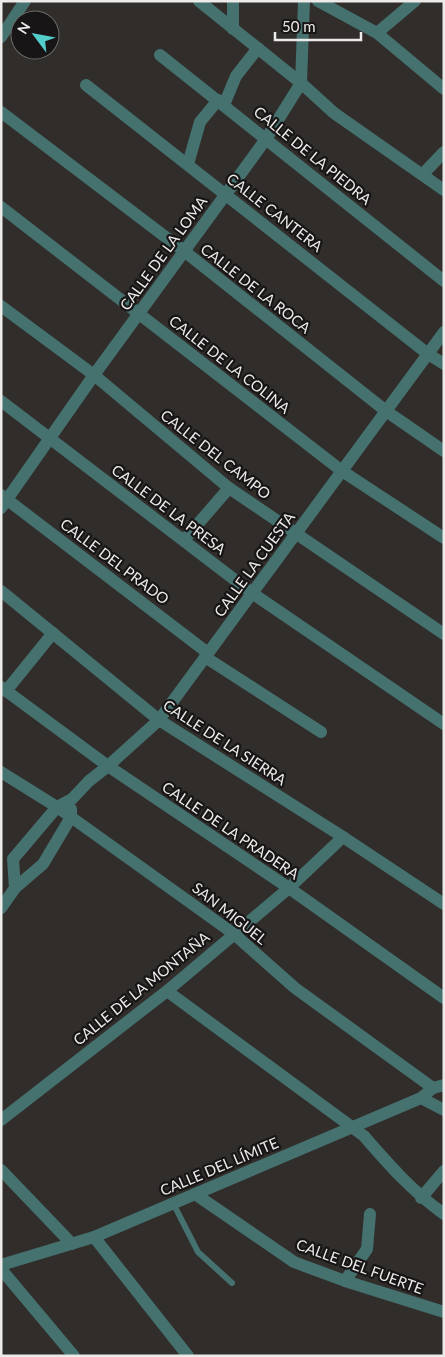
<svg xmlns="http://www.w3.org/2000/svg" width="445" height="1357" viewBox="0 0 445 1357" font-family="Lato,sans-serif">
<rect width="100%" height="100%" fill="#302d2b"/>
<g fill="none" stroke-linecap="round" stroke-linejoin="round">
<!-- service -->
<path stroke="#45716f" stroke-width="6" d="M 173,1203 L 198,1252 L 232,1283"/>
<!-- minor -->
<g stroke="#45716f" stroke-width="12">
<path d="M 199,1 L 301,83 L 334,113 L 444,190"/>
<path d="M 233,1 L 233,29"/>
<path d="M 318,1 L 377,33 L 444,89"/>
<path d="M 377,33 L 415,1"/>
<path d="M 1,37 L 25,1"/>
<path d="M 160,55 L 444,281"/>
<path d="M 86,85 L 428,354 L 444,364"/>
<path d="M 224,105 L 236,76 L 258,48"/>
<path d="M 1,112 L 184,251 L 386,411 L 444,451"/>
<path d="M 188,164 L 200,122 L 218,100"/>
<path d="M 423,174 L 444,152"/>
<path d="M 1,207 L 342,471 L 444,538"/>
<path d="M 1,306 L 94,375 L 229,488 L 444,634"/>
<path d="M 1,401 L 252,593 L 444,724"/>
<path d="M 1,495 L 208,653"/>
<path d="M 1,508 L 94,375 L 266,139 L 301,83 L 304,1"/>
<path d="M 184,540 L 229,488"/>
<path d="M 1,591 L 159,720 L 343,837 L 444,904"/>
<path d="M 205,657 L 321,732"/>
<path d="M 1,687 L 108,766 L 289,888 L 444,998"/>
<path d="M 6,691 L 53,633"/>
<path d="M 1,772 L 57,807 L 234,934 L 295,988 L 433,1088"/>
<path d="M 15,888 L 43,864 L 71,817 L 71,809"/>
<path d="M 1,908 L 15,888 L 13,859 L 57,807 L 72,799 L 89,781 L 108,766 L 159,720 L 444,332"/>
<path d="M 167,991 L 364,1136 C 389,1165 413,1192 444,1214"/>
<path d="M 421,1098 L 444,1110"/>
<path d="M 1,1120 L 167,991 L 289,888 L 343,837"/>
<path d="M 1,1170 L 72,1244"/>
<path d="M 195,1194 L 294,1262 L 345,1281 L 444,1312"/>
<path d="M 421,1198 L 444,1171"/>
<path d="M 94,1237 L 188,1356"/>
<path d="M 1,1265 L 94,1237 L 421,1098 L 433,1088 L 444,1085"/>
<path d="M 1,1269 L 74,1356"/>
<path d="M 345,1281 L 367,1249 L 370,1214"/>
</g>
</g>
<g text-anchor="middle" dominant-baseline="central" stroke-width="4.5" stroke-linejoin="round" paint-order="stroke">
<!-- street labels -->
<g font-size="15" fill="#edebe9" stroke="#171515">
<text transform="translate(313 155) rotate(39)">CALLE DE LA PIEDRA</text>
<text transform="translate(275 212) rotate(38)">CALLE CANTERA</text>
<text transform="translate(163 253) rotate(-54)">CALLE DE LA LOMA</text>
<text transform="translate(256 288) rotate(38)">CALLE DE LA ROCA</text>
<text transform="translate(230 364) rotate(38)">CALLE DE LA COLINA</text>
<text transform="translate(216 454) rotate(38)">CALLE DEL CAMPO</text>
<text transform="translate(169 509) rotate(37)">CALLE DE LA PRESA</text>
<text transform="translate(115 561) rotate(37)">CALLE DEL PRADO</text>
<text transform="translate(254 564) rotate(-54)">CALLE LA CUESTA</text>
<text transform="translate(225 742) rotate(33)">CALLE DE LA SIERRA</text>
<text transform="translate(231 830) rotate(34)">CALLE DE LA PRADERA</text>
<text transform="translate(230 913) rotate(38)">SAN MIGUEL</text>
<text transform="translate(141 988) rotate(-39)">CALLE DE LA MONTAÑA</text>
<text transform="translate(219 1166) rotate(-23)">CALLE DEL LÍMITE</text>
<text transform="translate(360 1266) rotate(20)">CALLE DEL FUERTE</text>
</g>
</g>
<!-- border -->
<rect width="445" height="1357" fill="none" stroke="#edebe9" stroke-width="5"/>
<!-- north arrow -->
<g transform="translate(35 35) rotate(302)"><circle r="24" fill="#171515" stroke="#6d6b6a"/>
<path d="M0-4L9 19L0 12L-9 19Z" fill="#53cdca"/>
<text y="-8" font-size="14" font-weight="bold" text-anchor="middle" fill="#edebe9">N</text>
</g>
<!-- scale -->
<path d="M275 32v8h86v-8" fill="none" stroke="#edebe9" stroke-width="2.5"/>
<text x="282" y="32" font-size="15" fill="#edebe9" stroke="#171515" stroke-width="4" paint-order="stroke">50 m</text>
</svg>
